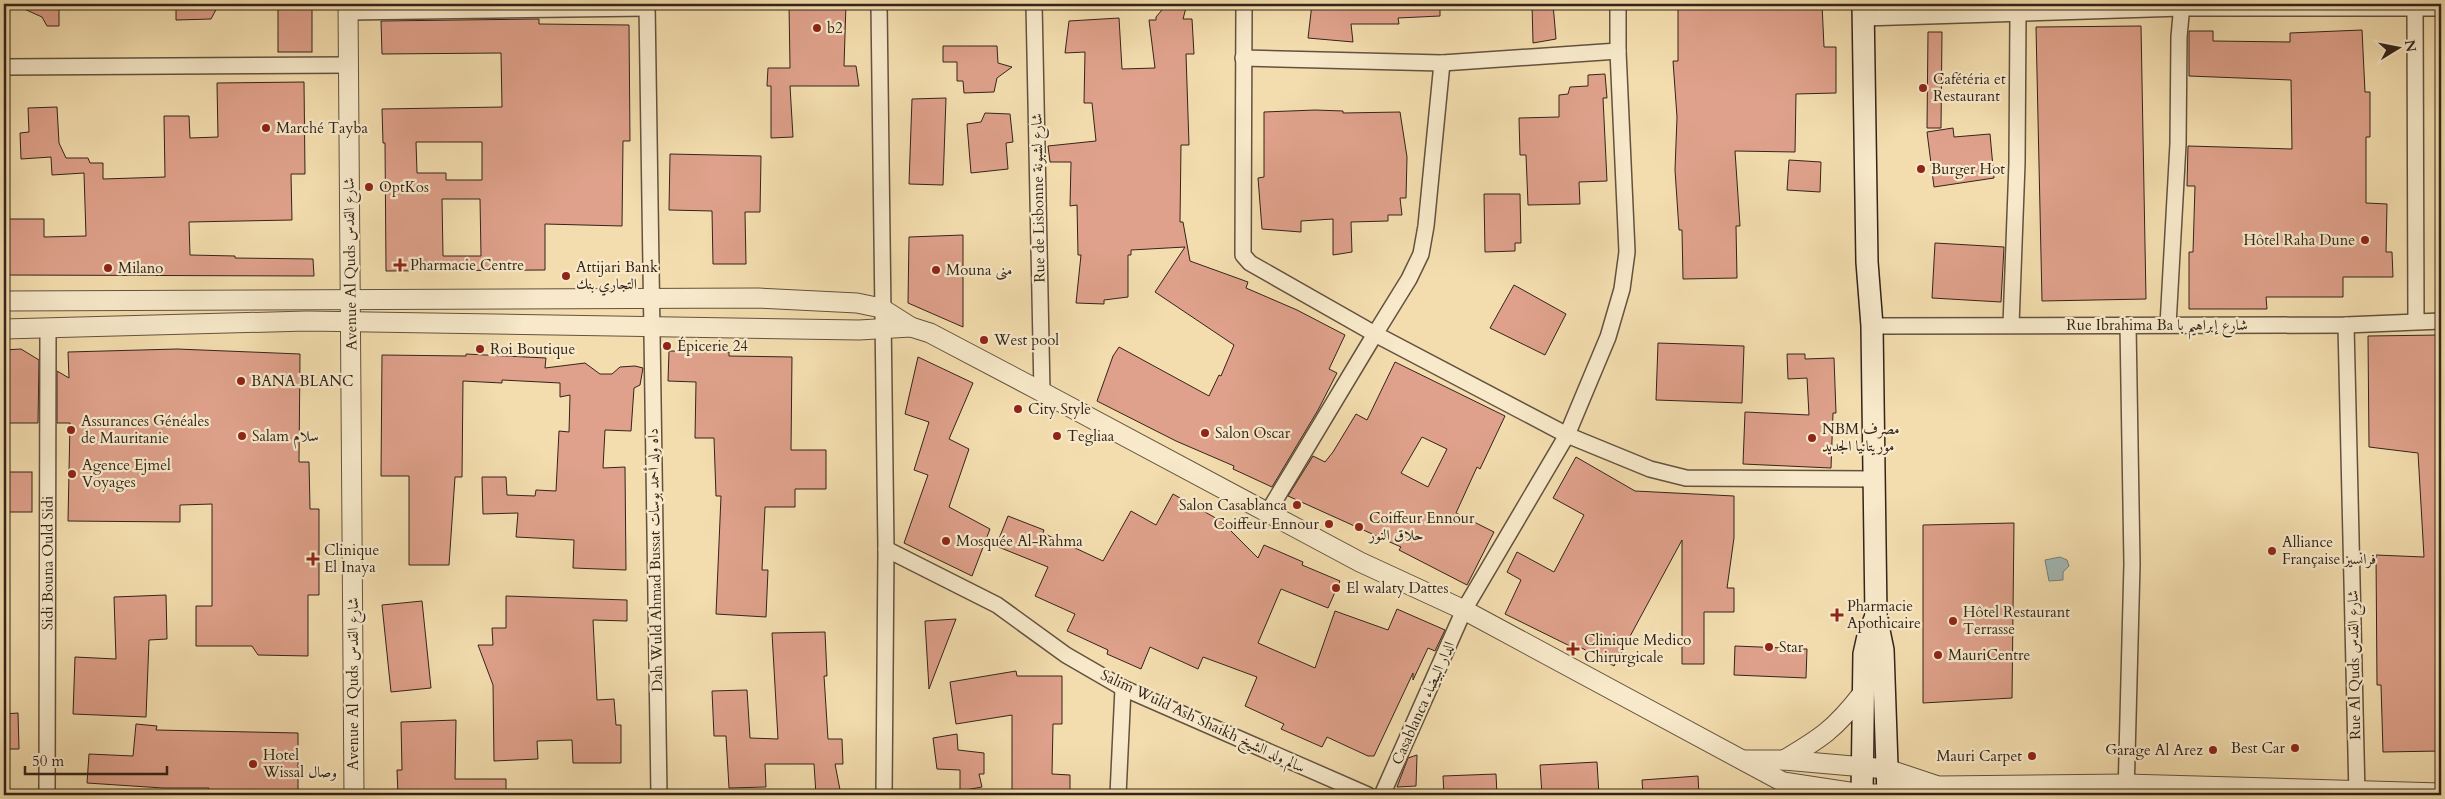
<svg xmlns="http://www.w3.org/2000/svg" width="2445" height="799" viewBox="0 0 2445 799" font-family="Cardo,Amiri,serif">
<rect width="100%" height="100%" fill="#f3ddae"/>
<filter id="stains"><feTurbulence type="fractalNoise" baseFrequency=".004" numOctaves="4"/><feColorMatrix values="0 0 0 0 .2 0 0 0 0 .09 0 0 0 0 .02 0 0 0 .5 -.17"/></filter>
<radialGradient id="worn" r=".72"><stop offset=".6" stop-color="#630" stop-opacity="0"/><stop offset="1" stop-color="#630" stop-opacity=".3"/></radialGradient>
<!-- water -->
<path fill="#a1b8b7" stroke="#757d78" d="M 2060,557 L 2067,560 L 2069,566 L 2063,572 L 2063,580 L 2049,581 L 2045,560 Z"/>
<!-- building -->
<g fill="#dfa18b" stroke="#34241a" fill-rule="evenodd">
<path d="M 13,4 L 59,4 L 59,26 L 47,26 L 42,17 Z"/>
<path d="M 176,4 L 219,4 L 211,19 L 176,20 Z"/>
<rect x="278" y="4" width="34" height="48"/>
<path d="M 789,4 L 846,4 L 844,66 L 856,66 L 859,86 L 790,86 L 793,137 L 771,138 L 771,86 L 767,86 L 768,68 L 790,68 Z"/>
<path d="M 1167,4 L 1187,4 L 1183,19 L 1192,19 L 1194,54 L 1186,54 L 1189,145 L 1181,145 L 1180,222 L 1183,222 L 1190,261 L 1248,282 L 1246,288 L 1297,310 L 1345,335 L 1329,369 L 1337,373 L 1318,410 L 1272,487 L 1233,469 L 1234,466 L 1176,441 L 1097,401 L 1113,356 L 1119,347 L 1209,396 L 1219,375 L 1221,376 L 1234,345 L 1155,292 L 1185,247 L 1131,250 L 1131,255 L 1128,255 L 1128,297 L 1104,300 L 1104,304 L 1076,303 L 1081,255 L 1078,255 L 1077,205 L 1070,206 L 1071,162 L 1050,162 L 1048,146 L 1096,141 L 1092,103 L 1084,103 L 1085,52 L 1065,53 L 1069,21 L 1119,18 L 1122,69 L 1155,68 L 1149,20 L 1156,20 L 1156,17 Z"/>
<path d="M 1312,4 L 1440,4 L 1440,16 L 1398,18 L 1399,24 L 1351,24 L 1353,42 L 1308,38 Z"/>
<path d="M 1532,4 L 1553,4 L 1556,39 L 1533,43 Z"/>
<path d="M 1678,4 L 1822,4 L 1824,47 L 1836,47 L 1836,93 L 1796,94 L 1795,152 L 1735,151 L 1740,226 L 1736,226 L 1737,278 L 1683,279 L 1682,230 L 1679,230 L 1675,170 L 1677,117 L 1673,61 L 1678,61 Z"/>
<path d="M 539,19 L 539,24 L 629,25 L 630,141 L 623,141 L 622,226 L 545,224 L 545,270 L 386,271 L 385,143 L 383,143 L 382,109 L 502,107 L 501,53 L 382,54 L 381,21 ZM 416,142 L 482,142 L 482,180 L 446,180 L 446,173 L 417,173 ZM 442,199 L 480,199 L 481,256 L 443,256 Z"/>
<path d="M 2141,26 L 2146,299 L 2042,301 L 2036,27 Z"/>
<path d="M 2362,30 L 2365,92 L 2370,92 L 2370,137 L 2366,137 L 2366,203 L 2387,204 L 2386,252 L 2392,252 L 2393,277 L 2343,277 L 2343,297 L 2266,297 L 2267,309 L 2189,309 L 2189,252 L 2193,252 L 2195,186 L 2187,186 L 2188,146 L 2292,149 L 2291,80 L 2189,76 L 2189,31 L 2213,31 L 2213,41 L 2290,42 L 2290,33 Z"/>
<path d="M 1928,32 L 1942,32 L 1941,128 L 1927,128 Z"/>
<path d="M 943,46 L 997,46 L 998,63 L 1012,67 L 997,78 L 994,92 L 964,93 L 963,81 L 957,81 L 957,62 L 943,62 Z"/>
<path d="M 1605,74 L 1607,98 L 1603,98 L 1607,181 L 1579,182 L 1580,204 L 1528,205 L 1526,155 L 1520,155 L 1519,118 L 1559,117 L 1559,95 L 1568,94 L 1570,87 L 1588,86 L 1588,75 Z"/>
<path d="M 304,82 L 305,174 L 291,174 L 292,220 L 189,222 L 190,255 L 235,256 L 235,258 L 313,259 L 314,276 L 4,275 L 4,219 L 44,219 L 44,237 L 86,236 L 84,173 L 52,175 L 51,157 L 21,159 L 20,133 L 29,132 L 28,108 L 57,107 L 59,143 L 66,158 L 88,158 L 90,163 L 103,163 L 103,179 L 165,177 L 164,116 L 189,116 L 190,138 L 218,137 L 217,83 Z"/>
<path d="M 946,98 L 943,185 L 909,184 L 912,99 Z"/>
<path d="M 1315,110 L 1343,111 L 1343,113 L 1400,112 L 1407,157 L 1406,198 L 1400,198 L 1402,215 L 1388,215 L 1388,221 L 1351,222 L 1352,252 L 1333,255 L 1333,219 L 1301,221 L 1301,232 L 1262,229 L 1258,178 L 1264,177 L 1264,112 Z"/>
<path d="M 985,113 L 1010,114 L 1013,142 L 1006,143 L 1008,169 L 971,173 L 967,124 L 981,122 Z"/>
<path d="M 1953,128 L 1954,137 L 1990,134 L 1994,178 L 1934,187 L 1927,132 Z"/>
<path d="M 670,154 L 761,156 L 760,212 L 745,212 L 746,264 L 713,264 L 712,211 L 669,210 Z"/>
<path d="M 1789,160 L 1821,162 L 1820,192 L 1787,190 Z"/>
<path d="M 1484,194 L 1520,194 L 1521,243 L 1515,243 L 1515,251 L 1485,252 Z"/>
<path d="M 963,235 L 963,327 L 908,303 L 909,237 Z"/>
<path d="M 1935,243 L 2004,247 L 2001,302 L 1932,298 Z"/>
<path d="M 1514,285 L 1566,314 L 1545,355 L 1490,328 Z"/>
<path d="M 2441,335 L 2441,751 L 2383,752 L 2381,685 L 2377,685 L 2376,555 L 2424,557 L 2418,453 L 2369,447 L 2368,336 Z"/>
<path d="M 1658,343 L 1744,346 L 1742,403 L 1656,400 Z"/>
<path d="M 21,349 L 39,360 L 38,423 L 4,423 L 4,350 Z"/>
<path d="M 177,349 L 300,354 L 299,462 L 309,462 L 310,509 L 319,509 L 319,595 L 308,595 L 308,656 L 258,655 L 252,646 L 196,646 L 196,606 L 212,606 L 212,504 L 180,505 L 180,522 L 68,521 L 70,423 L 57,423 L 57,371 L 69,378 L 68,352 Z"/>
<path d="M 669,351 L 729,352 L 729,356 L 792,357 L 791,450 L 826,450 L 826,489 L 795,489 L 795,507 L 765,507 L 762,570 L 768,570 L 766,617 L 716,614 L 721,496 L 716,496 L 714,438 L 695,438 L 696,382 L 668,381 Z"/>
<path d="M 466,354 L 546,358 L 545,368 L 585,363 L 600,374 L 612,374 L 620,367 L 635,366 L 643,368 L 640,385 L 634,388 L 631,431 L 605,430 L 603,468 L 625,467 L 626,570 L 573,568 L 574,540 L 516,537 L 518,513 L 483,514 L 482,477 L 506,477 L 507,495 L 535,496 L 536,490 L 556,491 L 559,431 L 569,432 L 570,395 L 560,397 L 560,383 L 502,380 L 502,383 L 463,381 L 462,477 L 455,477 L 449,565 L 409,565 L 409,476 L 381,476 L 382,355 L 466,356 Z"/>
<path d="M 1787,354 L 1805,354 L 1805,359 L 1834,358 L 1836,413 L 1833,413 L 1831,468 L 1743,464 L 1745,412 L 1809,415 L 1807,378 L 1788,379 Z"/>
<path d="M 918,357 L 973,383 L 949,439 L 969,449 L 949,507 L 990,529 L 972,576 L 904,543 L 928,475 L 914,470 L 929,422 L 905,414 Z"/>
<path d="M 1395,362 L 1505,416 L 1480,469 L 1477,467 L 1456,513 L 1494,532 L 1467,585 L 1399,550 L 1401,547 L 1288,496 L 1313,456 L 1325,462 L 1333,452 L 1356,414 L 1367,420 ZM 1422,437 L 1447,449 L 1428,487 L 1401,473 Z"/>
<path d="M 1576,457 L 1635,491 L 1734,496 L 1734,538 L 1727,588 L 1734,588 L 1734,612 L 1704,612 L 1704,664 L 1682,664 L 1682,540 L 1614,666 L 1580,647 L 1578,650 L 1505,614 L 1521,580 L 1507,572 L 1517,552 L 1554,572 L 1584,515 L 1553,498 Z"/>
<rect x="4" y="472" width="28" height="40"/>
<path d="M 1173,494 L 1221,521 L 1258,558 L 1264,545 L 1303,562 L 1302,565 L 1340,581 L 1328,608 L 1281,589 L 1258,643 L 1315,668 L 1335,611 L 1388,630 L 1397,609 L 1445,630 L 1435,651 L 1428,648 L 1413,680 L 1413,673 L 1374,756 L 1368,756 L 1327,737 L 1322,747 L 1281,729 L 1284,724 L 1245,706 L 1257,677 L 1203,657 L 1198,669 L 1150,647 L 1141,669 L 1107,654 L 1108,650 L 1067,631 L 1075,614 L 1035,596 L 1048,567 L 996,546 L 1008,516 L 1044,530 L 1043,533 L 1103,561 L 1131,511 L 1156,525 Z"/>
<path d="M 2014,523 L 2012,698 L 1923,703 L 1923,525 Z"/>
<path d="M 166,595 L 167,639 L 149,640 L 146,717 L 73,714 L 75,657 L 116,659 L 114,597 Z"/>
<path d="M 506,596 L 627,600 L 627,621 L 593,620 L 597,700 L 614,699 L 616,725 L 621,725 L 621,763 L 573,763 L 572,740 L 537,741 L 538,759 L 494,761 L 493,685 L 478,645 L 493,645 L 492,628 L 506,628 Z"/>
<path d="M 422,601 L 431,688 L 391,692 L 382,605 Z"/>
<path d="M 956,619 L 929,689 L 925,621 Z"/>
<path d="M 825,632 L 827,676 L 824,676 L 828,739 L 842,739 L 843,764 L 835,764 L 841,795 L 816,795 L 814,764 L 765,764 L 766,787 L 729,788 L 726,736 L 714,736 L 712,691 L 747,690 L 750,738 L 778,739 L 772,633 Z"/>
<path d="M 1735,646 L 1807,649 L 1806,678 L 1734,675 Z"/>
<path d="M 1016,671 L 1017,676 L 1062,676 L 1062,724 L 1053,724 L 1052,774 L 1070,775 L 1070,794 L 1012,793 L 1012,715 L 956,724 L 950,682 Z"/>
<path d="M 18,713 L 19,749 L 4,749 L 4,714 Z"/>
<path d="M 456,720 L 455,779 L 506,779 L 506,795 L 398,795 L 397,770 L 402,770 L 401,722 Z"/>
<path d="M 136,724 L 157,726 L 156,730 L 298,733 L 298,795 L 210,795 L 209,788 L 163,788 L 87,783 L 89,754 L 133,756 Z"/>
<path d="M 957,734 L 958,750 L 984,753 L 984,774 L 979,774 L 982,787 L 960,791 L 960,770 L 937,769 L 933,738 Z"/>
<path d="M 1417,755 L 1416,786 L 1397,787 L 1408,758 Z"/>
<path d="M 1597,762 L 1599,795 L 1542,795 L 1540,765 Z"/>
<path d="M 1496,774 L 1497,795 L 1444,795 L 1443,776 Z"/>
<path d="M 1698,776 L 1699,795 L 1643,795 L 1642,780 Z"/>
</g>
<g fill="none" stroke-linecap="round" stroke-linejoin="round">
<!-- minor casing -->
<g stroke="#64523f" stroke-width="18">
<g id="minor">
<path d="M 647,4 L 659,795"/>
<path d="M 879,4 L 886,549 L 884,795"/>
<path d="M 1034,4 L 1042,392"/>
<path d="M 1244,4 L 1243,255 L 1250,263 L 1375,334 L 1268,512"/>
<path d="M 2415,8 L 2416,321"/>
<path d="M 348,12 L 647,8"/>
<path d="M 1863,18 L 2182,8 L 2441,8"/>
<path d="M 1243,58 L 1442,63 L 1618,51"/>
<path d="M 1442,63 L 1426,226 L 1421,254 L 1409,279 L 1375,334 L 1567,435 L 1650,469 L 1686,478 L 1874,479"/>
<path d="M 4,67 L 348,65"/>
<path d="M 2011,325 L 2017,163 L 2018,14"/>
<path d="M 2168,325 L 2178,144 L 2179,37 L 2182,4"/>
<path d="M 2346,325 L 2357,795"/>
<path d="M 1872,326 L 2346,325 L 2441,321"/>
<path d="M 886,549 L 997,605 L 1066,655 L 1123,688 L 1368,795"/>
<path id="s1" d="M 47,795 L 48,329"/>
<path d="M 1118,795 L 1123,688"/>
<path d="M 1382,795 L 1464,610 L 1567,435 L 1608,337 L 1622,289 L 1627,252 L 1618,51 L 1618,4"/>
<path d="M 2126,795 L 2132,564 L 2128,325"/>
</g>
</g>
<!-- tertiary casing -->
<g stroke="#64523f" stroke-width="21">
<g id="tertiary">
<path d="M 348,4 L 354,795"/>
<path d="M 4,301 L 758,298 L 857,303 L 881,308 L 911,327 L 930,333 L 1042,392 L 1360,562 L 1464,610 L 1783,782 L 1862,794 L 1888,794 L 1939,786 L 2126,784 L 2441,793"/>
<path d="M 4,329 L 307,321 L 859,330 L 911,327"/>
<path d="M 1745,760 L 1784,760 L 1887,769 L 1935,785"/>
<path d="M 1784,760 C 1821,738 1835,729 1862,694"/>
</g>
</g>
<!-- secondary casing -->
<g stroke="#34241a" stroke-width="24">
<g id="secondary">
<path d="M 1863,4 L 1867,262 L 1872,326 L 1876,616 L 1883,650 L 1888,795"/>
<path d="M 1862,795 L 1864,654 L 1868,636 L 1876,616"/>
</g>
</g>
<!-- minor -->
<use href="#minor" stroke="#f7e9ca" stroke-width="15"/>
<!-- tertiary -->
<use href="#tertiary" stroke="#f7e9ca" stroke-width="19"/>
<!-- secondary -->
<use href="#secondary" stroke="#f7e9ca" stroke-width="21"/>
</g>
<!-- markers -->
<g fill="#8f2418" stroke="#f7e9ca" stroke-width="2">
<circle cx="817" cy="28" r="5"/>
<circle cx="1923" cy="88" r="5"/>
<circle cx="266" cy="128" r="5"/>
<circle cx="1921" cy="169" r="5"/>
<circle cx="369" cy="187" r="5"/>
<circle cx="2365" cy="240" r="5"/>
<path d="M397.5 257.5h5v5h5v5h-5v5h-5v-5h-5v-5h5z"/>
<circle cx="108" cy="268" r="5"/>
<circle cx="936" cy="270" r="5"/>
<circle cx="566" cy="276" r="5"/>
<circle cx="984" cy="340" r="5"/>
<circle cx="667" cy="346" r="5"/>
<circle cx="480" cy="349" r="5"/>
<circle cx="241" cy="381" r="5"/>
<circle cx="1018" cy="409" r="5"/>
<circle cx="71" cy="430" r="5"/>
<circle cx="1205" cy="433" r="5"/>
<circle cx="242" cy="436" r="5"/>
<circle cx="1057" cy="436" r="5"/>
<circle cx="1812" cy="438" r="5"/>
<circle cx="72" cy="474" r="5"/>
<circle cx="1297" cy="505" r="5"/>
<circle cx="1329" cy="524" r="5"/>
<circle cx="1359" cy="527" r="5"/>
<circle cx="946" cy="541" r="5"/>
<circle cx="2272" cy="551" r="5"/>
<path d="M310.5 551.5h5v5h5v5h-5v5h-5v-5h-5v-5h5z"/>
<circle cx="1336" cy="588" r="5"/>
<path d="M1834.5 607.5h5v5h5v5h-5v5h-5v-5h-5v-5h5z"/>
<circle cx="1953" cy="621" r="5"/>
<circle cx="1769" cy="647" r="5"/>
<path d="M1570.5 641.5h5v5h5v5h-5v5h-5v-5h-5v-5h5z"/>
<circle cx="1938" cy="655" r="5"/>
<circle cx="2295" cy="748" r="5"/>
<circle cx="2213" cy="750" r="5"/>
<circle cx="2032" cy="756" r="5"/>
<circle cx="253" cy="764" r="5"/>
</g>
<g text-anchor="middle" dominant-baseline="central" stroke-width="4.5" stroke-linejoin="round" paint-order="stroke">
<!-- poi labels -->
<g font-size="15" fill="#34241a" stroke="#f7e9ca" text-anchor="start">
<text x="827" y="28">b2</text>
<text x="1933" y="79">Cafétéria et<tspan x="1933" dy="17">Restaurant</tspan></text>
<text x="276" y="128">Marché Tayba</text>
<text x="1931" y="169">Burger Hot</text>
<text x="379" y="187">OptKos</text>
<text x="2355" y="240" text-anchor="end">Hôtel Raha Dune</text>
<text x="410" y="265">Pharmacie Centre</text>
<text x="576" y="267">Attijari Bank<tspan x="576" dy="17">التجاري بنك</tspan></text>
<text x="118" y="268">Milano</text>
<text x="946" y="270">Mouna منى</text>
<text x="994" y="340">West pool</text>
<text x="677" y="346">Épicerie 24</text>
<text x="490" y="349">Roi Boutique</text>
<text x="251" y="381">BANA BLANC</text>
<text x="1028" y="409">City Style</text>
<text x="81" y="421">Assurances Généales<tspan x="81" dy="17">de Mauritanie</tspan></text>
<text x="1822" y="429">NBM مصرف<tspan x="1822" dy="17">موريتانيا الجديد</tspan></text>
<text x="1215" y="433">Salon Oscar</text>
<text x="252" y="436">Salam سلام</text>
<text x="1067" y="436">Tegliaa</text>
<text x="82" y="465">Agence Ejmel<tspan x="82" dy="17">Voyages</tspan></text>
<text x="1287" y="505" text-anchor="end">Salon Casablanca</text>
<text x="1369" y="518">Coiffeur Ennour<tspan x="1369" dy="17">حلاق النور</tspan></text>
<text x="1319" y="524" text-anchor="end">Coiffeur Ennour</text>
<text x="956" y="541">Mosquée Al-Rahma</text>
<text x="2282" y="542">Alliance<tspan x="2282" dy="17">Française فرانسيز</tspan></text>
<text x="324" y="550">Clinique<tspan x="324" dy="17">El Inaya</tspan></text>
<text x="1346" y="588">El walaty Dattes</text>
<text x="1847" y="606">Pharmacie<tspan x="1847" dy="17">Apothicaire</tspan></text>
<text x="1963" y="612">Hôtel Restaurant<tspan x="1963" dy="17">Terrasse</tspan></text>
<text x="1584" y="640">Clinique Medico<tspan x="1584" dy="17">Chirurgicale</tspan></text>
<text x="1779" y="647">Star</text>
<text x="1948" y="655">MauriCentre</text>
<text x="2285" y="748" text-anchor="end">Best Car</text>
<text x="2203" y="750" text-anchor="end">Garage Al Arez</text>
<text x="263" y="755">Hotel<tspan x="263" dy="17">Wissal وصال</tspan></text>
<text x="2022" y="756" text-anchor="end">Mauri Carpet</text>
</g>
<!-- street labels -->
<g font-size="15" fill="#34241a" stroke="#f7e9ca">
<text transform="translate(1038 198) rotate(-91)">Rue de Lisbonne شارع لشبونة</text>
<text transform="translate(350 264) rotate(-91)">Avenue Al Quds شارع القدس</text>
<text x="2157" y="325">Rue Ibrahima Ba شارع إبراهيم با</text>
<text transform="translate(655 560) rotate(-91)">Dah Wuld Ahmad Bussat داه ولد أحمد بوسات</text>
<text stroke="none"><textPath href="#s1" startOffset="232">Sidi Bouna Ould Sidi</textPath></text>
<text transform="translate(2354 665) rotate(-91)">Rue Al Quds شارع القدس</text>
<text transform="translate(353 684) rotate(-90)">Avenue Al Quds شارع القدس</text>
<text transform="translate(1423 703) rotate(-66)">Casablanca الدار البيضاء</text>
<text transform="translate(1203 721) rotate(25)">Salim Wuld Ash Shaikh سالم ولد الشيخ</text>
</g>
</g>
<!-- margin -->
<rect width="2445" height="799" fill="none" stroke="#f3ddae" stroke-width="20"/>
<rect x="5" y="5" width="2435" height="789" fill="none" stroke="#34241a" stroke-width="2.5"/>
<rect x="10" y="10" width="2425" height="779" fill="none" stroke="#34241a"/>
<!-- north arrow -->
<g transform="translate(2398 48) rotate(80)" stroke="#f7e9ca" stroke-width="4" paint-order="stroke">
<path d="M0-4L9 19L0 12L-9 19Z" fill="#34241a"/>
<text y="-8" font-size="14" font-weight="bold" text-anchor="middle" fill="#34241a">N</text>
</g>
<!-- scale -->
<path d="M25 766v8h142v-8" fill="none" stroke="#34241a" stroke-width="2.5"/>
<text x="32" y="766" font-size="15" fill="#34241a" stroke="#f7e9ca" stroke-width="4" paint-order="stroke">50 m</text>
<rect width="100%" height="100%" filter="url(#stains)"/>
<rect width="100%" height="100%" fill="url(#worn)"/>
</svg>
